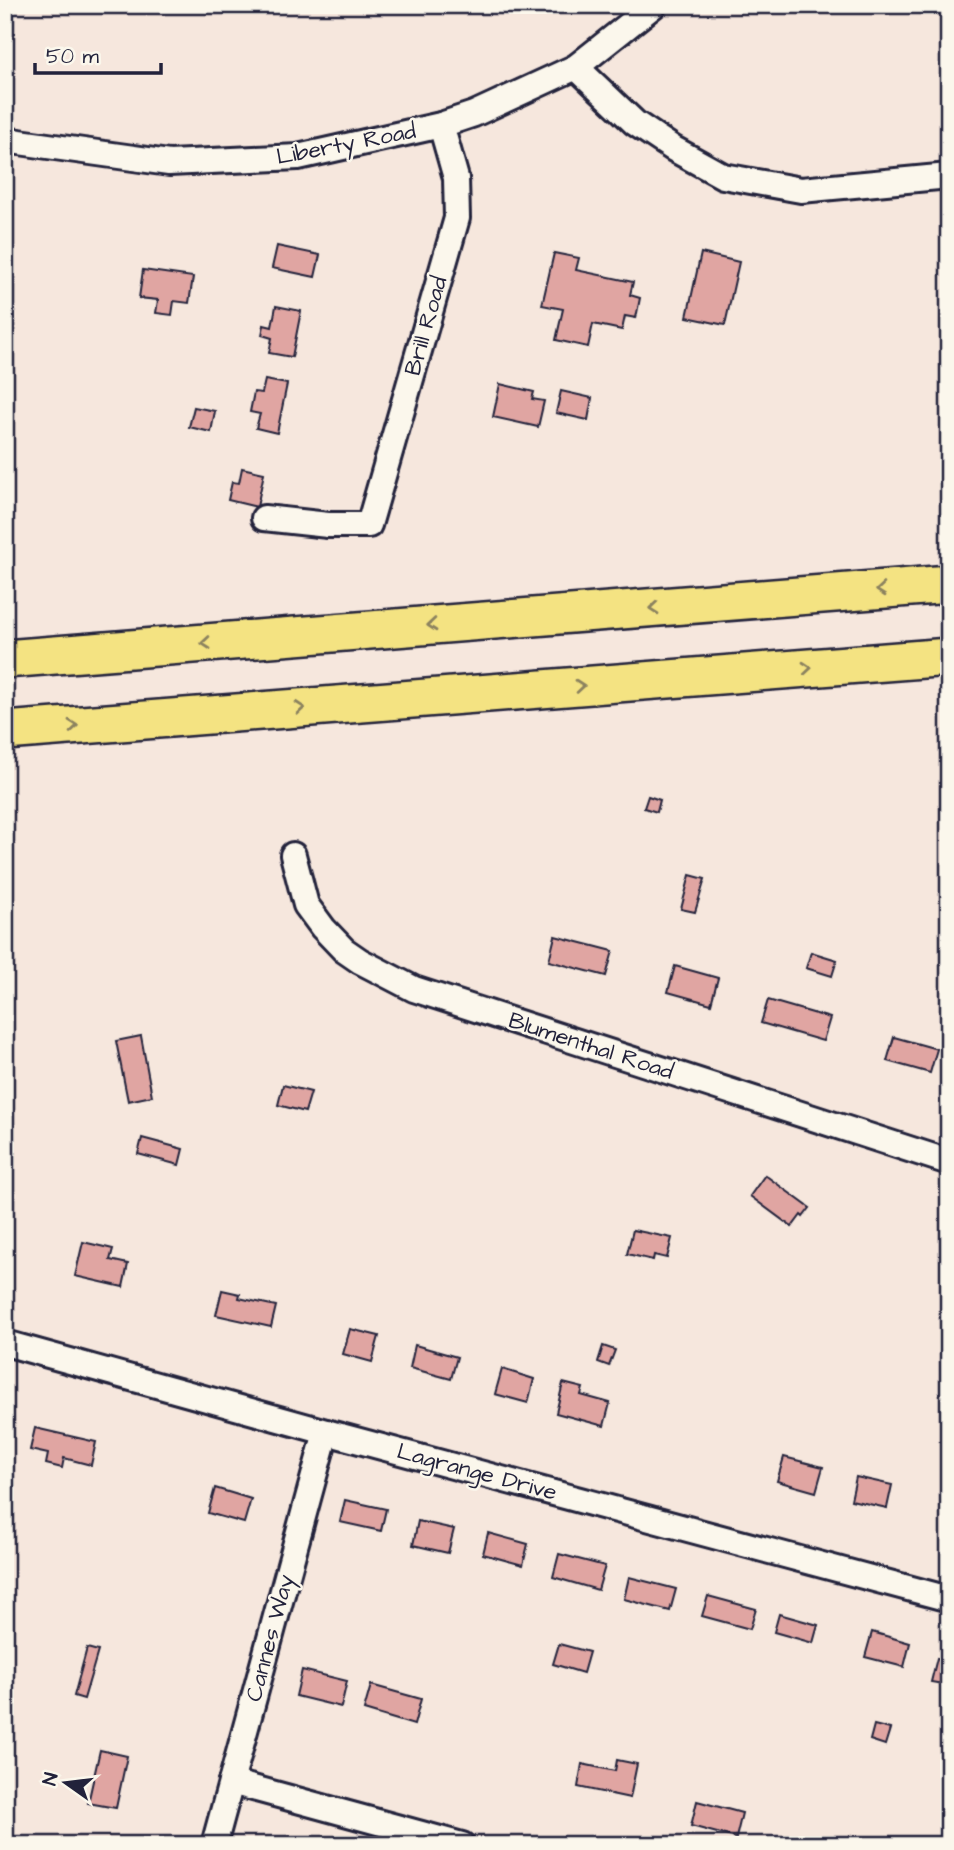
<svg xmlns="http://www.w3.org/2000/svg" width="954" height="1850" viewBox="0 0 954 1850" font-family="'Architects Daughter',sans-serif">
<rect width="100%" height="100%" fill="#f6e7dd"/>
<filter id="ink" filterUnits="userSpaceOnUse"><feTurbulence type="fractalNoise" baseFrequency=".0143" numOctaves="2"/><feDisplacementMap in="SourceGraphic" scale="14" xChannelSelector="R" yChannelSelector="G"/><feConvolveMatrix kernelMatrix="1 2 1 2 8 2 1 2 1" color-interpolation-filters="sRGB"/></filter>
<g filter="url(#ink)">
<!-- building -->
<g fill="#e0a5a2" stroke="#22223b" stroke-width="2">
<path d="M 277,246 L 320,255 L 315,277 L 272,268 Z"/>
<path d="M 554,253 L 579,258 L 576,270 L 633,282 L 630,295 L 640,298 L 636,318 L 625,316 L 622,330 L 593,324 L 588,347 L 556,340 L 563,309 L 542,305 Z"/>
<path d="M 701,253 L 739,262 L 725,325 L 687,317 Z"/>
<path d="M 143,270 L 193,277 L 189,303 L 174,301 L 172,315 L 156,313 L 158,300 L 139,298 Z"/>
<path d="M 276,306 L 301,311 L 292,357 L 269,353 L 272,338 L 262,335 L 264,325 L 272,327 Z"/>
<path d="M 265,380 L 287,384 L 277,433 L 256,428 L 260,414 L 250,412 L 254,392 L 262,393 Z"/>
<path d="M 500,384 L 534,392 L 532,399 L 544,401 L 538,427 L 493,417 Z"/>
<path d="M 561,391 L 592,398 L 588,420 L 556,413 Z"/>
<path d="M 194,407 L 215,411 L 211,432 L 189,427 Z"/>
<path d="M 242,468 L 264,473 L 257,507 L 228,500 L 232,482 L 239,483 Z"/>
<path d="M 648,796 L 660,800 L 657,812 L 644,808 Z"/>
<path d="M 690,875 L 705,879 L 695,912 L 681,909 Z"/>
<path d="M 555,936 L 613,951 L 606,976 L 549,961 Z"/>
<path d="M 811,952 L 837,960 L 832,976 L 806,968 Z"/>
<path d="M 675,966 L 718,978 L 711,1004 L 668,992 Z"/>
<path d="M 768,1000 L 830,1018 L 823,1041 L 761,1023 Z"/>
<path d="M 141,1036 L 152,1096 L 128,1101 L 116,1041 Z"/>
<path d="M 894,1037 L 937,1049 L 930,1073 L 887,1061 Z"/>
<path d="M 283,1085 L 311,1092 L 305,1112 L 278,1105 Z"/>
<path d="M 142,1138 L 183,1149 L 179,1165 L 138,1154 Z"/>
<path d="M 765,1175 L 810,1208 L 803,1217 L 801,1215 L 792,1227 L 750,1196 Z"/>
<path d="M 633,1230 L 672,1238 L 667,1258 L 654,1255 L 653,1260 L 627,1254 Z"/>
<path d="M 83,1242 L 113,1249 L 110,1260 L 128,1264 L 123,1287 L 75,1276 Z"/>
<path d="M 222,1290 L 240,1294 L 239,1298 L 276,1306 L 271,1327 L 216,1315 Z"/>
<path d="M 350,1329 L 379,1336 L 372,1362 L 343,1354 Z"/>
<path d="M 415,1345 L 457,1357 L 451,1379 L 410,1368 Z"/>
<path d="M 603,1346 L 615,1350 L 609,1366 L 598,1362 Z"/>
<path d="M 502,1369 L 534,1379 L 528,1403 L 495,1394 Z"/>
<path d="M 563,1383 L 583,1388 L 581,1395 L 610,1403 L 604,1426 L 556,1413 Z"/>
<path d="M 35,1428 L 96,1442 L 91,1465 L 64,1458 L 62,1468 L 46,1464 L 48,1454 L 30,1450 Z"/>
<path d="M 784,1457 L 823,1467 L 816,1492 L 777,1481 Z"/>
<path d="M 856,1477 L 892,1485 L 887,1508 L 851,1500 Z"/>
<path d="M 215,1488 L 251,1499 L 244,1523 L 208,1513 Z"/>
<path d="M 345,1500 L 386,1509 L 381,1531 L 340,1522 Z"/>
<path d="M 418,1521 L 454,1529 L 448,1553 L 413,1545 Z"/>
<path d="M 488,1533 L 528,1544 L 523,1565 L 483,1554 Z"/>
<path d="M 559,1554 L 605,1566 L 598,1590 L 553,1577 Z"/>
<path d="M 629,1577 L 676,1589 L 670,1611 L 624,1599 Z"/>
<path d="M 708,1596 L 756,1609 L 750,1629 L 702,1616 Z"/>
<path d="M 779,1614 L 818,1625 L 813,1643 L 774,1632 Z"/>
<path d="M 872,1632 L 910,1643 L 904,1667 L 865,1657 Z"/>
<path d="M 559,1644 L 589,1652 L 583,1673 L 553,1664 Z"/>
<path d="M 87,1648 L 98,1651 L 84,1699 L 74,1696 Z"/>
<path d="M 937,1658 L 949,1660 L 949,1685 L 931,1682 Z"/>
<path d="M 302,1670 L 347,1681 L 341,1707 L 296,1696 Z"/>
<path d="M 371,1685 L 421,1699 L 414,1725 L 364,1710 Z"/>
<path d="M 874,1725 L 890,1729 L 885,1745 L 870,1740 Z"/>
<path d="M 100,1750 L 127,1756 L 116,1808 L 88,1803 Z"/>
<path d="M 617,1760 L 637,1764 L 630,1798 L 578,1787 L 582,1764 L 615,1771 Z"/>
<path d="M 697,1801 L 742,1813 L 736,1838 L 691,1826 Z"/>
</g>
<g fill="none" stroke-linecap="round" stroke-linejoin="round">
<!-- minor casing -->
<g stroke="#22223b" stroke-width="30">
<g id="minor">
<path d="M 576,67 L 635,123 L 674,149 L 723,176 L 801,190 L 949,176"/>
<path d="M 5,140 L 169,163 L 298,157 L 441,125 L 474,114 L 576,67 L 654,5"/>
<path d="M 264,518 L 328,525 L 369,525 L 457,218 L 456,178 L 441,125"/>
<path d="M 293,855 L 306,905 L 323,928 L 344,950 L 360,961 L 414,989 L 949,1162"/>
<path d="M 5,1343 L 326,1432 L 949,1599"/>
<path d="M 231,1782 L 462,1845"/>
<path d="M 214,1845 L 326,1432"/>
</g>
</g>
<!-- highway casing -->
<g stroke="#22223b" stroke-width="42">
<g id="highway">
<path d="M 5,659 L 949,584"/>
<path d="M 5,731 L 949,657"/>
</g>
</g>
<!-- minor -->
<use href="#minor" stroke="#fbf7ec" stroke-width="24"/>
<!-- highway -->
<use href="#highway" stroke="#f4e382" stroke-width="37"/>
</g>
<!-- one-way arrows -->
<defs><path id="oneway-chevron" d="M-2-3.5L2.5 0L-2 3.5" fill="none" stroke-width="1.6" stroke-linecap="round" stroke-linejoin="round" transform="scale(1.75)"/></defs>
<g stroke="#8b825e">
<use href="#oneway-chevron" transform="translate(881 590) rotate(175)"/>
<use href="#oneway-chevron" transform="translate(654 608) rotate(175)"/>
<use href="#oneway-chevron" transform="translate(432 625) rotate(175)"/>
<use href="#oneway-chevron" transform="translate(206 643) rotate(175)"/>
<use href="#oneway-chevron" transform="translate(807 668) rotate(-5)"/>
<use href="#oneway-chevron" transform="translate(580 686) rotate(-5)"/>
<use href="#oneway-chevron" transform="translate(300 708) rotate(-5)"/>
<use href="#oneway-chevron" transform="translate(73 726) rotate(-5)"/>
</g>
</g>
<g text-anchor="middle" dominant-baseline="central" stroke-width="5" stroke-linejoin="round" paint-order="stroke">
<!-- street labels -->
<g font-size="23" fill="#22223b" stroke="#fbf7ec">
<text transform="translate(346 144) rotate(-11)">Liberty Road</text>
<text transform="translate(426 326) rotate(-74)">Brill Road</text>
<text transform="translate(591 1046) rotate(18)">Blumenthal Road</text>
<text transform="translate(477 1472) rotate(15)">Lagrange Drive</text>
<text transform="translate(270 1638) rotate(-75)">Cannes Way</text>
</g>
</g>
<!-- margin -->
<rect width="954" height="1850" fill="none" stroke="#fbf7ec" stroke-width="28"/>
<rect x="14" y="14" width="926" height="1822" fill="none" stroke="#22223b" stroke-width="2.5" filter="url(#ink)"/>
<!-- north arrow -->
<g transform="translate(66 1783) rotate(284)" stroke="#fbf7ec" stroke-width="5" paint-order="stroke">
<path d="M0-5L12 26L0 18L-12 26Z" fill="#22223b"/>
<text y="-10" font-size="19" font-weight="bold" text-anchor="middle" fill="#22223b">N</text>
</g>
<!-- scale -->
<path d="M35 63v10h126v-10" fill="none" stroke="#22223b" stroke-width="3.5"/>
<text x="46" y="63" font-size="21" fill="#22223b" stroke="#fbf7ec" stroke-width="5" paint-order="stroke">50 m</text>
</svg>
